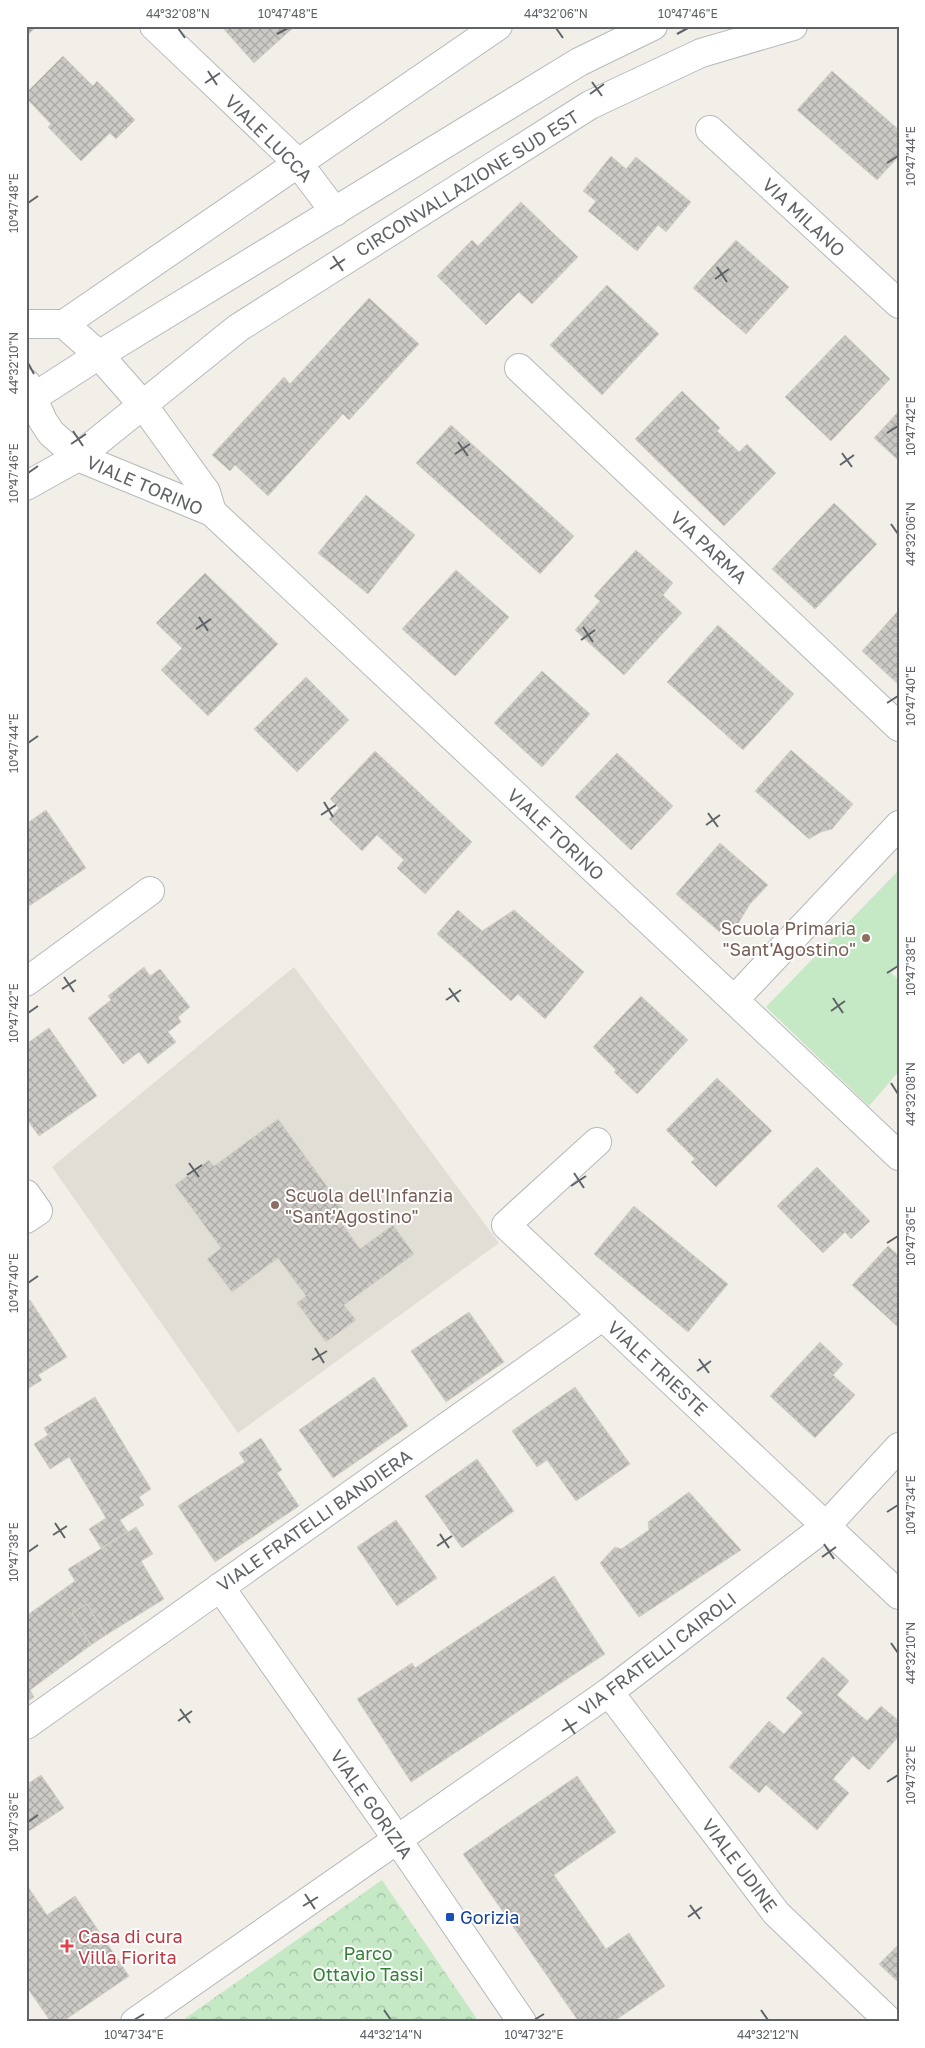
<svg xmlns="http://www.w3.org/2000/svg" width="925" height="2048" viewBox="0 0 925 2048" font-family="'Golos Text',sans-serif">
<defs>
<pattern id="park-crowns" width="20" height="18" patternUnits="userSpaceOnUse" patternTransform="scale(1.25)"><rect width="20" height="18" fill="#c5e8c5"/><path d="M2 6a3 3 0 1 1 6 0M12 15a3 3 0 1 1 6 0" fill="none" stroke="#a3c0a4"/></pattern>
<pattern id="building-cross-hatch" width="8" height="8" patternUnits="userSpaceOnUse" patternTransform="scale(1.25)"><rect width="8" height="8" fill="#cccac5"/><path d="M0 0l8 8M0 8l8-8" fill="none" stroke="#a9a8a4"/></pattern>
</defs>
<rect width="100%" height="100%" fill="#f1efe8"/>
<!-- education -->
<path fill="#e1ded6" d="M 294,967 L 499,1243 L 238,1433 L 52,1167 Z"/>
<!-- green -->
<path fill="#c5e8c5" d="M 899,870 L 899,965 L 891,973 L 899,980 L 899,1071 L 869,1106 L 766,1007 Z"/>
<!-- park -->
<path fill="url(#park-crowns)" d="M 382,1880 L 479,2022 L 180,2022 Z"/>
<!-- building -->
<g fill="url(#building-cross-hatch)" stroke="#d6d1c6">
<path d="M 26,26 L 37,26 L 26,37 Z"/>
<path d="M 221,26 L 295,26 L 254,63 Z"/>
<path d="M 63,56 L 93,86 L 97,81 L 135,120 L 116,139 L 110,133 L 81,161 L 48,127 L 51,124 L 26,98 L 26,93 Z"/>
<path d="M 832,71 L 899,130 L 899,156 L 877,180 L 797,110 Z"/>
<path d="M 611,156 L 626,169 L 636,157 L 691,202 L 666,232 L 658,225 L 637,251 L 588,211 L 596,201 L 583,191 Z"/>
<path d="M 521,202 L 578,257 L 532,304 L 519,292 L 486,325 L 437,276 L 472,240 L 478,246 Z"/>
<path d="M 736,240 L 789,287 L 746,334 L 693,288 Z"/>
<path d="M 607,285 L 659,334 L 602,395 L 550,345 Z"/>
<path d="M 369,298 L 419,344 L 349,420 L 343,414 L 268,496 L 235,465 L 230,471 L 212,455 L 284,377 L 290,384 Z"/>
<path d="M 845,335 L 890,379 L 831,441 L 785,397 Z"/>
<path d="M 682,391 L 720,428 L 717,431 L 739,452 L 747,444 L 776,473 L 724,526 L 635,439 Z"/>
<path d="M 899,411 L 899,461 L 874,438 Z"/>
<path d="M 451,425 L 574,536 L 540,574 L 416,463 Z"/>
<path d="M 366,495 L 415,535 L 368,594 L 318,553 Z"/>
<path d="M 834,503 L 877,544 L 815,609 L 772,569 Z"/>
<path d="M 636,550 L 673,583 L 663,595 L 682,613 L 624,675 L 575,630 L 600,601 L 594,596 Z"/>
<path d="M 456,570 L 509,617 L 455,676 L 402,629 Z"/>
<path d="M 205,573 L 278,644 L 208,716 L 161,670 L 182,648 L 156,623 Z"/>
<path d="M 899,610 L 899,685 L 862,651 Z"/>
<path d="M 718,625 L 794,694 L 743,750 L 667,682 Z"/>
<path d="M 542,671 L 590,714 L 542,767 L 494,723 Z"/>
<path d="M 306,677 L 349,720 L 297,772 L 254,729 Z"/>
<path d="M 791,750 L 853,804 L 832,829 L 821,832 L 809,839 L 755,791 Z"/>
<path d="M 375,751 L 472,842 L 425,894 L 397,868 L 404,860 L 377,835 L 362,851 L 329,819 L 339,808 L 330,799 Z"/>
<path d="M 617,753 L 673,806 L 631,850 L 575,797 Z"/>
<path d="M 46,810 L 86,868 L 26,908 L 26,824 Z"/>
<path d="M 720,843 L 768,885 L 750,904 L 736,927 L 723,935 L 676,894 Z"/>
<path d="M 458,910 L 482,931 L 461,955 L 437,934 Z"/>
<path d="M 514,910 L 584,972 L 545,1019 L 518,994 L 511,1001 L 461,955 L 482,931 Z"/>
<path d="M 144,967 L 150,976 L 160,969 L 190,1007 L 178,1017 L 181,1022 L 168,1032 L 176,1042 L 148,1064 L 139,1052 L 123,1064 L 88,1018 L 111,1000 L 108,996 Z"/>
<path d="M 641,996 L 688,1040 L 637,1094 L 614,1072 L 616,1070 L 593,1047 Z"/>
<path d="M 49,1028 L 97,1096 L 39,1136 L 26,1118 L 26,1044 Z"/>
<path d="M 717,1078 L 772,1131 L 716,1187 L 691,1162 L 695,1159 L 666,1130 Z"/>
<path d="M 278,1119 L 344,1210 L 336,1215 L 360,1249 L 393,1225 L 414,1254 L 344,1305 L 356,1320 L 326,1342 L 297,1303 L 306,1296 L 278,1258 L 232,1292 L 207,1259 L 221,1248 L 175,1185 L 209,1160 L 214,1166 Z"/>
<path d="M 817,1167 L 870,1221 L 851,1239 L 845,1232 L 823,1253 L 777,1206 Z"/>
<path d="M 634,1206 L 728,1284 L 688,1332 L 594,1254 Z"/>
<path d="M 888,1246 L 899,1256 L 899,1328 L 852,1285 Z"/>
<path d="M 30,1300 L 67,1357 L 38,1375 L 42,1380 L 26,1390 L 26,1302 Z"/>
<path d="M 469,1312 L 504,1362 L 446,1402 L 411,1351 Z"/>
<path d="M 820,1342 L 843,1364 L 833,1375 L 855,1395 L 815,1438 L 770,1396 Z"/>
<path d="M 374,1377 L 408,1426 L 333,1478 L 299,1430 Z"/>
<path d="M 575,1387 L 630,1464 L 576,1501 L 547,1460 L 537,1467 L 512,1431 Z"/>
<path d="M 95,1397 L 151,1489 L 139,1497 L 144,1505 L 120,1520 L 128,1532 L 101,1548 L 89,1529 L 106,1518 L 69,1457 L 50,1469 L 34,1444 L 48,1435 L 44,1428 Z"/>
<path d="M 261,1438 L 282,1470 L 277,1473 L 299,1506 L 215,1562 L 178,1506 L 245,1462 L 239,1453 Z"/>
<path d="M 477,1459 L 514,1511 L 462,1548 L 425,1496 Z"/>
<path d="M 689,1492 L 741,1550 L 639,1617 L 600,1563 L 615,1547 L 621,1549 L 649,1530 L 648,1522 Z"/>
<path d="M 396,1520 L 437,1578 L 397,1606 L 357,1547 Z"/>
<path d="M 136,1527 L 153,1554 L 141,1561 L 164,1599 L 106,1635 L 87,1604 L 72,1613 L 91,1645 L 30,1690 L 34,1697 L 26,1702 L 26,1616 L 75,1581 L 68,1569 Z"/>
<path d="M 554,1576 L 605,1654 L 411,1782 L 357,1699 L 412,1663 L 415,1668 Z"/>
<path d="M 87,1604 L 106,1635 L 91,1645 L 72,1613 Z"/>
<path d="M 823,1657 L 849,1681 L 837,1695 L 867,1721 L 881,1706 L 899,1721 L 899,1736 L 869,1770 L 853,1756 L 833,1779 L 849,1793 L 817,1830 L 766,1785 L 759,1793 L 729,1767 L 769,1721 L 784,1734 L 803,1713 L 786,1698 Z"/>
<path d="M 41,1775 L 64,1808 L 26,1833 L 26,1785 Z"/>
<path d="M 577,1776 L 616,1832 L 554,1875 L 606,1949 L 629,1933 L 665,1986 L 613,2022 L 579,2022 L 463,1854 Z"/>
<path d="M 26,1884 L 47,1915 L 75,1896 L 129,1976 L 62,2022 L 51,2022 L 26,1986 Z"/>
<path d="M 899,1944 L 899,1983 L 879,1964 Z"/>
</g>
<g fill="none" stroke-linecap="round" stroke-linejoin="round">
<!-- street casing -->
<g stroke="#b5b8bc" stroke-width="30">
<g id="street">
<path d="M 154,26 L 298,163 L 335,212"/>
<path d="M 710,130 L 899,304"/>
<path d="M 26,324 L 64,324 L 99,355 L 143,405 L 206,492 L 212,512"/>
<path d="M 64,324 L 498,26"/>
<path d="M 519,368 L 899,727"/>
<path d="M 26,383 L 43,421 L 51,433 L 78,457 L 212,512 L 734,1000 L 899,1156"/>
<path d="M 26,982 L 150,891"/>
<path d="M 734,1000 L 899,825"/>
<path d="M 597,1142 L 506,1225 L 899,1595"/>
<path d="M 26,1194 L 38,1211 L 26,1219"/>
<path d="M 220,1587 L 397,1839 L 522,2022"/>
<path d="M 609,1692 L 776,1913 L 890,2022"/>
<path d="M 26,1725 L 603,1316"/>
<path d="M 135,2022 L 609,1692 L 826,1526 L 899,1447"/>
</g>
</g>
<!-- secondary casing -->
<g stroke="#b6babf" stroke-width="30">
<g id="secondary">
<path d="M 26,402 L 99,355 L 579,62 L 653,26"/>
<path d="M 26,486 L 78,457 L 238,328 L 590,105 L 701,53 L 793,26"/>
</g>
</g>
<!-- street -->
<use href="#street" stroke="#fff" stroke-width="28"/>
<!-- secondary -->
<use href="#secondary" stroke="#fff" stroke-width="28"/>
</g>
<!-- ticks -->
<path fill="none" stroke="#5f6368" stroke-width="2" d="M 178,28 L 185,38M 556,28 L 563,38M 277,34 L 288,28M 677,34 L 688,28M 208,71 L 217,85M 592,82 L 602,96M 205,83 L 220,73M 590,94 L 604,84M 887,163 L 898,156M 28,203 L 38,196M 333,256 L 343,271M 717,267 L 727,282M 330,269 L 345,259M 715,279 L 729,269M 28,363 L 34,374M 73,431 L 83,446M 887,433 L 898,426M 458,442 L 468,456M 71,444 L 86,434M 842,453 L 852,467M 455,454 L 470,444M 840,465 L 854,455M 28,473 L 38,466M 891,524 L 898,534M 199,617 L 208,631M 583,627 L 593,642M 196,629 L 211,619M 581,640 L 595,630M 887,703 L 898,696M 28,743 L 38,736M 324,802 L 333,817M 708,813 L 718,827M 321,815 L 336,805M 706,825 L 720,815M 887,973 L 898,966M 64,977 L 74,992M 449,988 L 459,1002M 62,989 L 76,980M 833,998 L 843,1013M 446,1000 L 461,990M 831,1011 L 845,1001M 28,1013 L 38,1006M 891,1083 L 898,1094M 189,1163 L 199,1177M 574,1173 L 584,1188M 187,1175 L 202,1165M 571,1186 L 586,1176M 887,1243 L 898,1236M 28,1283 L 38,1276M 315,1348 L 324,1363M 699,1359 L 709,1373M 312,1360 L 327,1351M 697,1371 L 711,1361M 887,1512 L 898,1505M 55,1523 L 65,1538M 440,1534 L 449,1548M 53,1535 L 67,1526M 824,1544 L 834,1559M 437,1546 L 452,1536M 28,1552 L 38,1545M 822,1557 L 836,1547M 891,1643 L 898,1653M 180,1709 L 190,1723M 565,1719 L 575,1734M 178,1721 L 192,1711M 562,1731 L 577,1722M 887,1782 L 898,1775M 28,1822 L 38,1815M 305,1894 L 315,1909M 690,1905 L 700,1919M 303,1906 L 318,1897M 688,1917 L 702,1907M 384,2010 L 391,2020M 761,2010 L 768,2020M 134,2020 L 144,2014M 534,2020 L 544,2014"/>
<!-- markers -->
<g fill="#8d6e63" stroke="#fff" stroke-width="2">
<circle cx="866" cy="938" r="5"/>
<circle cx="275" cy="1205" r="5"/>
</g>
<rect fill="#1a4fb4" stroke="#fff" stroke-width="2" x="445" y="1912" width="10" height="10" rx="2.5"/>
<path fill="#e0444e" stroke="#fff" stroke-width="2" d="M64.5 1938.5h5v5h5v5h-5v5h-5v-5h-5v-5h5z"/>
<g text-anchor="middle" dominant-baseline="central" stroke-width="4" stroke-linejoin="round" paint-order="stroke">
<!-- street labels -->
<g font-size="18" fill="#5f6368" stroke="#fff">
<text transform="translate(269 138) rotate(45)">VIALE LUCCA</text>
<text transform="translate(467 183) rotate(-32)">CIRCONVALLAZIONE SUD EST</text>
<text transform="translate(804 217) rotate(43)">VIA MILANO</text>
<text transform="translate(145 485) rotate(23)">VIALE TORINO</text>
<text transform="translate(709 547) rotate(43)">VIA PARMA</text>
<text transform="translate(556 834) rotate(43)">VIALE TORINO</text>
<text transform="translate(658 1368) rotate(43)">VIALE TRIESTE</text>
<text transform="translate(314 1520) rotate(-35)">VIALE FRATELLI BANDIERA</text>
<text transform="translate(657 1654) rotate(-37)">VIA FRATELLI CAIROLI</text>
<text transform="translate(372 1804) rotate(55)">VIALE GORIZIA</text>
<text transform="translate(740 1865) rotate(53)">VIALE UDINE</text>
</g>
<!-- education labels -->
<g font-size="18" fill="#785e54" stroke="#fff" text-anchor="end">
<text x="856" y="928">Scuola Primaria<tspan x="856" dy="21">"Sant'Agostino"</tspan></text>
<text x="285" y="1195" text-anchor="start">Scuola dell'Infanzia<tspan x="285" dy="21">"Sant'Agostino"</tspan></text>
</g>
<!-- transit labels -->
<g font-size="18" fill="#164399" stroke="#fff" text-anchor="start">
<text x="460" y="1917">Gorizia</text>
</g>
<!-- health labels -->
<g font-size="18" fill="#be3a42" stroke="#fff" text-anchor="start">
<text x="78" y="1936">Casa di cura<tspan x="78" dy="21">Villa Fiorita</tspan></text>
</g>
<!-- park labels -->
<g font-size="18" fill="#348238" stroke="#fff">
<text x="368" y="1953">Parco<tspan x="368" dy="21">Ottavio Tassi</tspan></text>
</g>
</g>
<!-- border -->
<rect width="925" height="2048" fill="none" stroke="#ffffff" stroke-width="55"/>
<rect x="28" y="28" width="870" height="1992" fill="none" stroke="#5f6368" stroke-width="2"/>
<g font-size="12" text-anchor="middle" fill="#5f6368">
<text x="178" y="18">44°32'08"N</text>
<text x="288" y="18">10°47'48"E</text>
<text x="556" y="18">44°32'06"N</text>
<text x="688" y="18">10°47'46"E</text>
<text transform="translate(911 156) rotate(-90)" y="4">10°47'44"E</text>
<text transform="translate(14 203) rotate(-90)" y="4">10°47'48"E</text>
<text transform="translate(14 363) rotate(-90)" y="4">44°32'10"N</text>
<text transform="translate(911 426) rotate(-90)" y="4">10°47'42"E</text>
<text transform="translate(14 473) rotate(-90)" y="4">10°47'46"E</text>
<text transform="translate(911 534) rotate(-90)" y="4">44°32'06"N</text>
<text transform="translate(911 696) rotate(-90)" y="4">10°47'40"E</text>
<text transform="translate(14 743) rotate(-90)" y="4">10°47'44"E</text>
<text transform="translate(911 966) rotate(-90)" y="4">10°47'38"E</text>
<text transform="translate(14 1013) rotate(-90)" y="4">10°47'42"E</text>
<text transform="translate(911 1094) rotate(-90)" y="4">44°32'08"N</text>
<text transform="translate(911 1236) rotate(-90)" y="4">10°47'36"E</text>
<text transform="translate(14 1283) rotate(-90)" y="4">10°47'40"E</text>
<text transform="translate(911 1505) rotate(-90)" y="4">10°47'34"E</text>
<text transform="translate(14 1552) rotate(-90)" y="4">10°47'38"E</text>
<text transform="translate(911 1653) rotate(-90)" y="4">44°32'10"N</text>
<text transform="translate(911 1775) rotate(-90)" y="4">10°47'32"E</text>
<text transform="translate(14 1822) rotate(-90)" y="4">10°47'36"E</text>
<text x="134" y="2039">10°47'34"E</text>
<text x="391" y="2039">44°32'14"N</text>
<text x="534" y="2039">10°47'32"E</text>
<text x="768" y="2039">44°32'12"N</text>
</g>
</svg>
